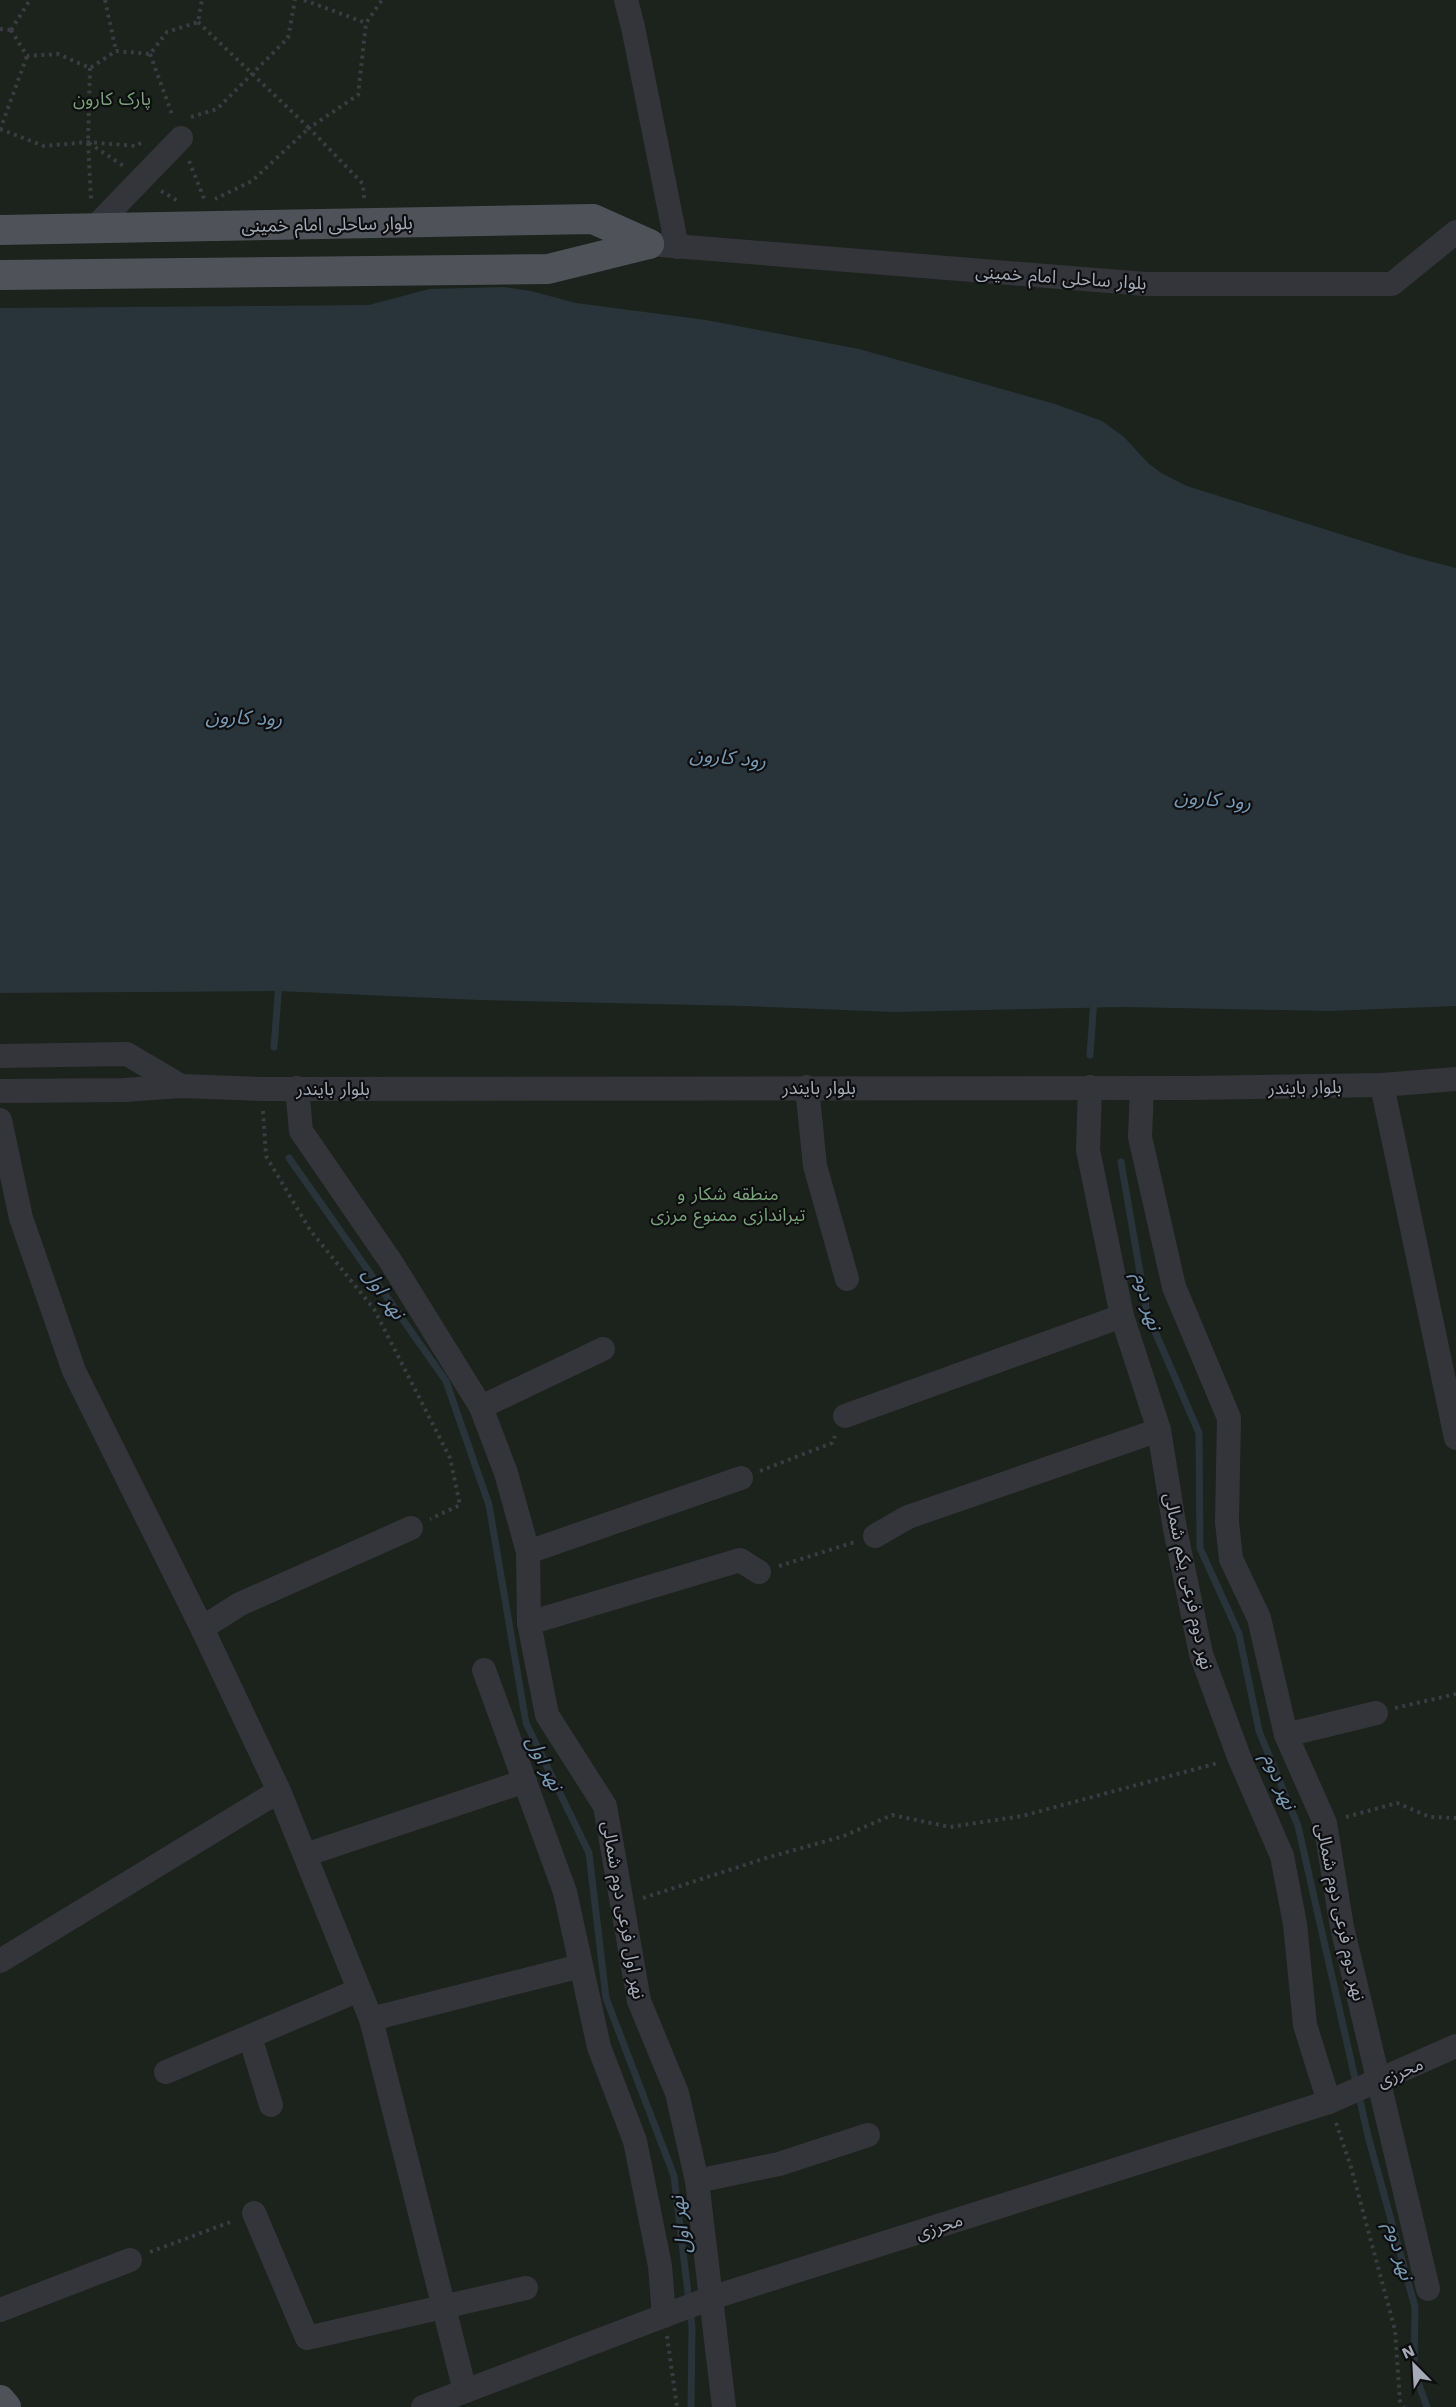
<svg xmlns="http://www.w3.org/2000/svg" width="1456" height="2407" viewBox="0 0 1456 2407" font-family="'Work Sans','Noto Sans Arabic',sans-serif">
<rect width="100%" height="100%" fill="#131315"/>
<!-- green -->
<rect fill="#1b231c" x="0" y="0" width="1456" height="2407"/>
<!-- water -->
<path fill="#29333a" d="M 504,287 L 531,291 L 576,303 L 706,320 L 859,349 L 1055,404 L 1102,421 L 1124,437 L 1149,464 L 1163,474 L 1187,486 L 1410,556 L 1456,568 L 1456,1006 L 1329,1011 L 1124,1007 L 893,1012 L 744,1006 L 478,1000 L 278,991 L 0,993 L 0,308 L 369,305 L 429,289 Z"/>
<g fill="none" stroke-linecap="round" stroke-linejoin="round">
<!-- stream -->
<g stroke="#29333a" stroke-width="7">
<path d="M 274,1047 L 279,982"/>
<path d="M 1090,1055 L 1094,999"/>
<path d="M 289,1158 L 446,1381 L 489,1505 L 526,1723 L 589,1853 L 606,1998 L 674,2176 L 692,2327 L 691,2407"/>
<path d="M 1121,1162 L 1147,1313 L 1199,1433 L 1200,1548 L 1239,1634 L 1259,1731 L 1298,1826 L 1368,2136 L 1415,2307 L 1414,2371 L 1427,2407"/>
</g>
<!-- path -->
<g stroke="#3a3c41" stroke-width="4" stroke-dasharray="3 4.5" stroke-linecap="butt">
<path d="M 105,0 L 116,51"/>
<path d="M 304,0 L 366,23"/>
<path d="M 198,22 L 309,128 L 252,181 L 215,199"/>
<path d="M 0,29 L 11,30"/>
<path d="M 11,30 L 27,56 L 58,54 L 90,68 L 116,51 L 150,54 L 167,32 L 198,22 L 202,0"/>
<path d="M 11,30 L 30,0"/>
<path d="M 150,54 L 173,117"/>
<path d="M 90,68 L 88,142 L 91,199"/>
<path d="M 191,117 L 217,109 L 288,38 L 295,0"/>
<path d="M 0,129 L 44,146 L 88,142 L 136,146 L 144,141"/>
<path d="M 0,130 L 27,56"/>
<path d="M 89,143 L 125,167"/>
<path d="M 189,161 L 205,201"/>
<path d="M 161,191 L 178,201"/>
<path d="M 364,198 L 363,184 L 309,128 L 358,95 L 366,23 L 382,0"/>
<path d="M 263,1111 L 266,1156 L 310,1230 L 374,1309 L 450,1458 L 460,1505 L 430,1519"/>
<path d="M 760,1471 L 832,1443 L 835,1436"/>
<path d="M 779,1566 L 855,1542"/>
<path d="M 1395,1708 L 1456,1694"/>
<path d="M 1346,1817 L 1397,1803 L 1430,1817 L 1456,1818"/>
<path d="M 643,1898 L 766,1858 L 844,1836 L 892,1815 L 950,1827 L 1022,1816 L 1218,1763"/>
<path d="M 1336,2123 L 1351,2167 L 1395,2330 L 1400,2401 L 1404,2407"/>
<path d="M 150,2252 L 233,2221"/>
<path d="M 667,2336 L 677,2407"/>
</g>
<!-- minor -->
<g stroke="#34353a" stroke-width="24">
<path d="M 626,0 L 633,27 L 677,247"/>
<path d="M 93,229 L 181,138"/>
<path d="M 649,244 L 1146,284 L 1392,284 L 1456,232"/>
<path d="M 0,1056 L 127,1054 L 181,1086"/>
<path d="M 1382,1085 L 1456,1438"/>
<path d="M 807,1087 L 815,1166 L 847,1279"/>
<path d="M 1090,1087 L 1088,1150 L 1122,1316 L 1159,1430 L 1175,1529 L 1201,1654 L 1239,1757 L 1282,1856 L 1295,1924 L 1305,2025 L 1329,2102"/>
<path d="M 297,1088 L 301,1131 L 391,1262 L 481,1407 L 506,1473 L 528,1552 L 529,1623 L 547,1715 L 605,1806 L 639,2001 L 677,2093 L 697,2181 L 724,2407"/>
<path d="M 1142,1088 L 1140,1137 L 1174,1287 L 1229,1418 L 1227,1522 L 1231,1559 L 1259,1618 L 1286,1735 L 1325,1823 L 1342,1927 L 1428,2289"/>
<path d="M 0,1091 L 124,1090 L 181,1086 L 262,1089 L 1191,1088 L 1382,1085 L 1456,1079"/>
<path d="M 0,1120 L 21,1218 L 74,1371 L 202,1628 L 279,1791 L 371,2019 L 465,2391"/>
<path d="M 481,1407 L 603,1349"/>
<path d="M 845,1416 L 1122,1316"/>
<path d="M 875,1536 L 908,1517 L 1159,1430"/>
<path d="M 528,1552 L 741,1478"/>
<path d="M 529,1623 L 740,1560 L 759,1572"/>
<path d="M 202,1628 L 240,1604 L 411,1528"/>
<path d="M 484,1670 L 565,1892 L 599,2047 L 635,2141 L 660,2266 L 664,2316"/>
<path d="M 1286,1735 L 1376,1713"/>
<path d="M 305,1855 L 525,1781"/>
<path d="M 0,1961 L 279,1791"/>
<path d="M 371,2019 L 581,1966"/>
<path d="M 250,2037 L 271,2105"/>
<path d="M 166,2072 L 359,1990"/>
<path d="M 697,2181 L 779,2164 L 868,2135"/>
<path d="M 254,2213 L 307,2338 L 526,2288"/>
<path d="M 0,2310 L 130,2260"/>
<path d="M 423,2407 L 711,2298 L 1329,2102 L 1456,2046"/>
</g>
<!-- major -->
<g stroke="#505259" stroke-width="30">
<path d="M 0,230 L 593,219 L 649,244"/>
<path d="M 0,275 L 548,269 L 649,244"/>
<path d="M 0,2400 L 6,2407"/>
</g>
</g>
<g text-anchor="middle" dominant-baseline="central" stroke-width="4.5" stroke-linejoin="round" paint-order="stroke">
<!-- park labels -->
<g font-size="18" fill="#79a37a" stroke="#0e0e10">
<text x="112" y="98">پارک کارون</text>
<text x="728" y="1193">منطقه شکار و<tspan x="728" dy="21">تیراندازی ممنوع مرزی</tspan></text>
</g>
<!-- street labels -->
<g font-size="18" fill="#a4aab6" stroke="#0e0e10">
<text transform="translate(327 224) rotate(-1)">بلوار ساحلی امام خمینی</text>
<text transform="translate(1061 277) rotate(4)">بلوار ساحلی امام خمینی</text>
<text x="819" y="1087">بلوار بایندر</text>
<text transform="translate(1305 1087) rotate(-1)">بلوار بایندر</text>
<text x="333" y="1088">بلوار بایندر</text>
<text transform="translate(1189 1581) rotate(78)">نهر دوم فرعی یکم شمالی</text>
<text transform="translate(624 1910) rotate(80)">نهر اول فرعی دوم شمالی</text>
<text transform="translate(1341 1912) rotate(78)">نهر دوم فرعی دوم شمالی</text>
<text transform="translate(1400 2072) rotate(-24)">محرزی</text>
<text transform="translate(939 2226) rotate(-18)">محرزی</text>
</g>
<!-- water labels -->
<g font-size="20" font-style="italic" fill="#789ab4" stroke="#0e0e10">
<text transform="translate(244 717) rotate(2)">رود کارون</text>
<text transform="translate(728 757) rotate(5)">رود کارون</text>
<text transform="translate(1213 799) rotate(5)">رود کارون</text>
<text transform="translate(384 1293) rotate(55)">نهر اول</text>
<text transform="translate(1148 1301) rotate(75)">نهر دوم</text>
<text transform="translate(545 1763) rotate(64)">نهر اول</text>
<text transform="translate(1280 1781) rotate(68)">نهر دوم</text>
<text transform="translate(680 2225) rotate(-97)">نهر اول</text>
<text transform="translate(1400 2251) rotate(75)">نهر دوم</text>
</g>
</g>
<!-- north arrow -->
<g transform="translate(1414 2365) rotate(336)" stroke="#0e0e10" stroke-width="4.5" paint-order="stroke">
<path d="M0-4.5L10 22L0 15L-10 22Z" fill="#a4aab6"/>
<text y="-9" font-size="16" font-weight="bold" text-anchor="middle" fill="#a4aab6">N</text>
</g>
</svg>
